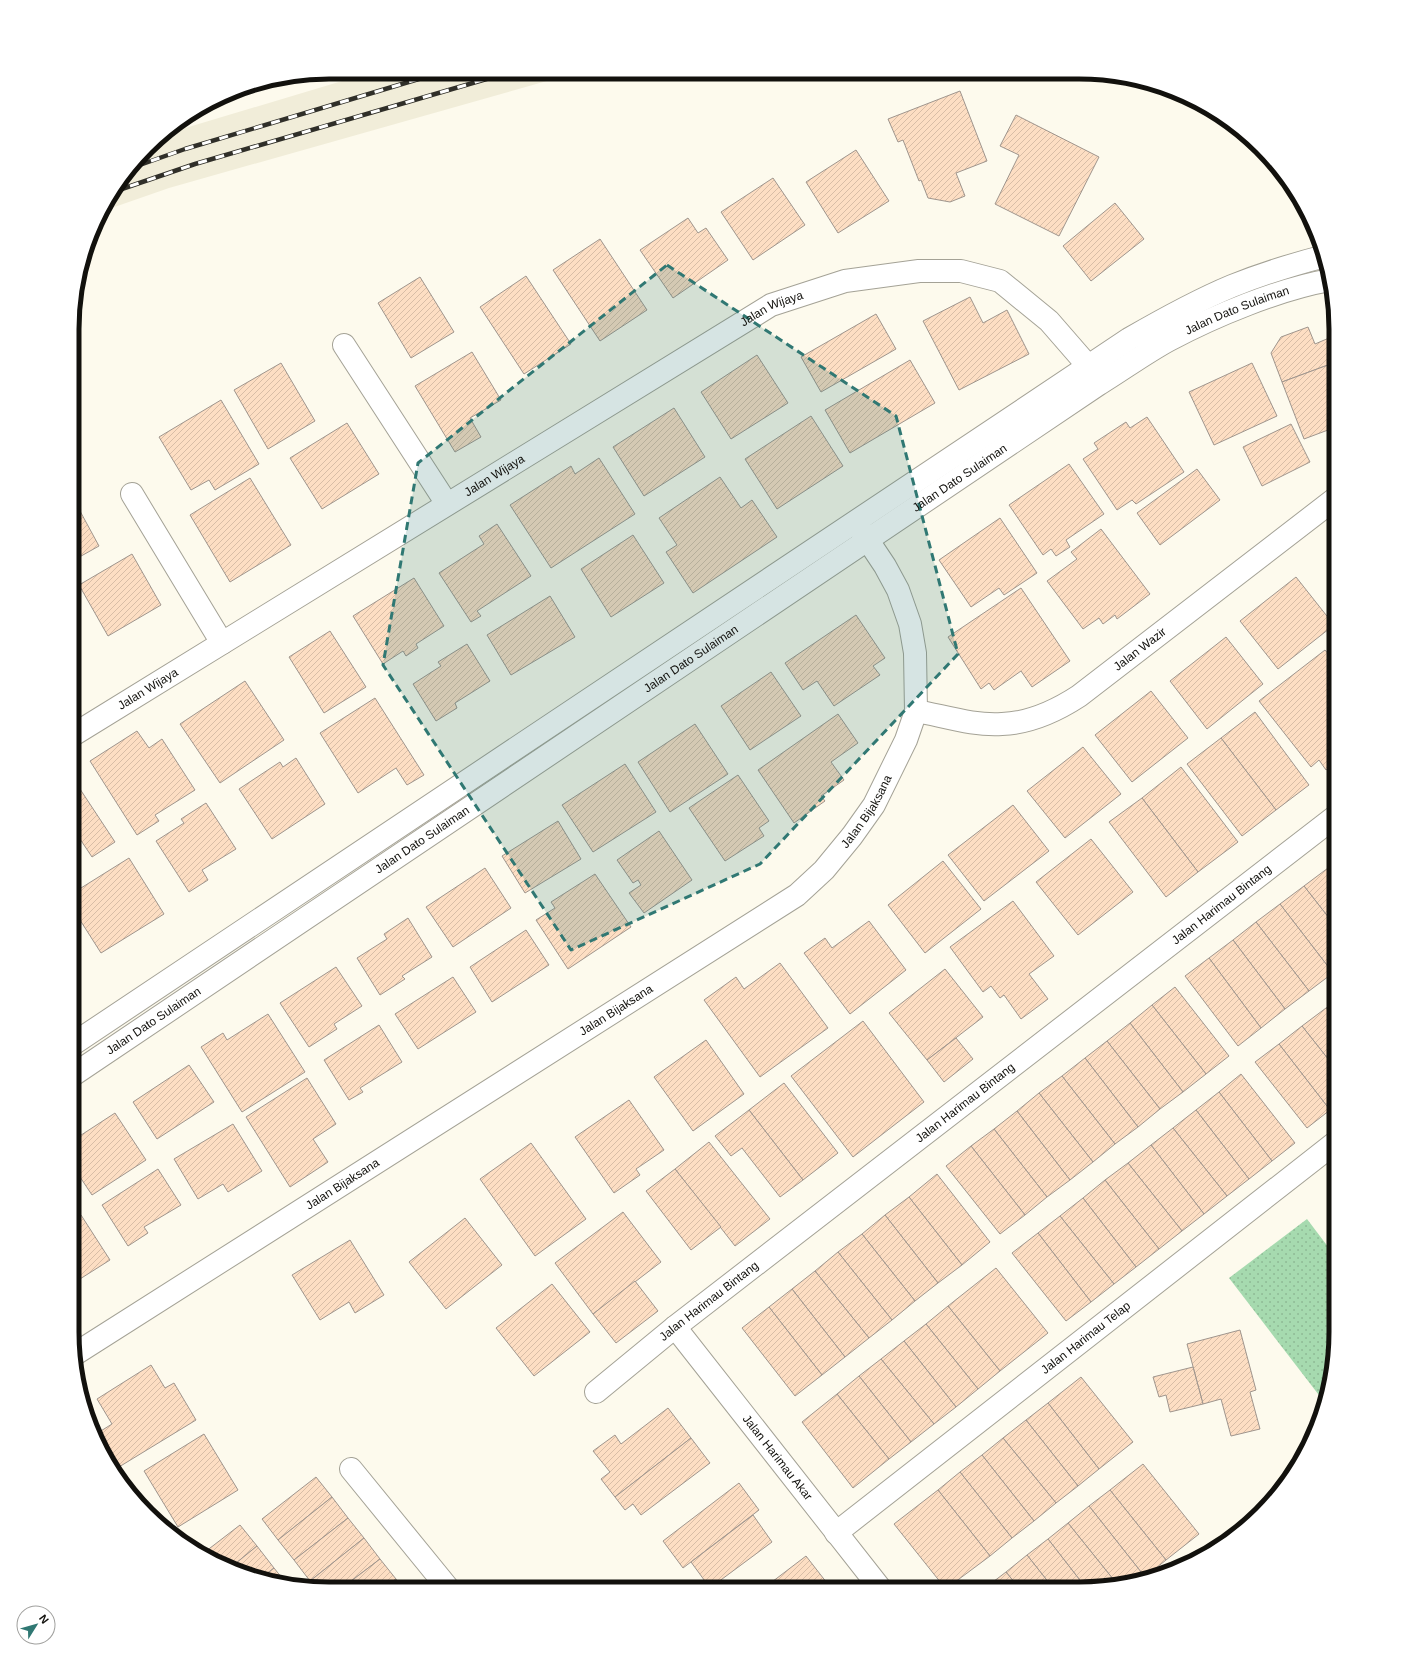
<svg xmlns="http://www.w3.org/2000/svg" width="1408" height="1661" viewBox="0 0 1408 1661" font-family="Helvetica,sans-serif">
<defs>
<pattern id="park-dots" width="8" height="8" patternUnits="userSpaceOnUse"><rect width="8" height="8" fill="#a6daaf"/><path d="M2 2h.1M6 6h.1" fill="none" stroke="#8eba95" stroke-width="1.8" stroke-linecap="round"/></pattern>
<pattern id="building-hatch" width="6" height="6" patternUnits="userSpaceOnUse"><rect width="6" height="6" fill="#fddec3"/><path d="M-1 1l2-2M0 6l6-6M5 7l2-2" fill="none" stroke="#d8bda6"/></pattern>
</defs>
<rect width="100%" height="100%" fill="#fdfaed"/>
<!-- built -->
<path fill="#f1edd9" d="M 372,72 L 575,73 L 169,188 L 103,211 L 106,201 L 162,135 Z"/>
<!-- park -->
<path fill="url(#park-dots)" d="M 1307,1219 L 1335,1256 L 1335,1349 L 1325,1403 L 1229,1278 Z"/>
<!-- building -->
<g fill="url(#building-hatch)" stroke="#9f958d">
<path d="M 960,91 L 987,161 L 956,173 L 965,196 L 950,202 L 928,198 L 921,180 L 919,181 L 903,140 L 898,142 L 888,119 Z"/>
<path d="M 1016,115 L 1099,157 L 1059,236 L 995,204 L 1019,155 L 1000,146 Z"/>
<path d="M 856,150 L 889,201 L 838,233 L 806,182 Z"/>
<path d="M 773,178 L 805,225 L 753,260 L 721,212 Z"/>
<path d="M 1115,203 L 1144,239 L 1091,281 L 1063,246 Z"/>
<path d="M 688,218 L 698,233 L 706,228 L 728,260 L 673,298 L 640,250 Z"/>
<path d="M 600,239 L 647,310 L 600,341 L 553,270 Z"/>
<path d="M 526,276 L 571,344 L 524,374 L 480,307 Z"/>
<path d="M 420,277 L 454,332 L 411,358 L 378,303 Z"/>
<path d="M 970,297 L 983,323 L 1007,310 L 1029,354 L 959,390 L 923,321 Z"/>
<path d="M 876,314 L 896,349 L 821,392 L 801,357 Z"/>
<path d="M 1308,327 L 1315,344 L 1336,335 L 1336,362 L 1282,382 L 1271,353 L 1281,337 Z"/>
<path d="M 472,352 L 501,400 L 470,418 L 481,437 L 455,452 L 415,386 Z"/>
<path d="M 757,355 L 788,403 L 731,439 L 701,392 Z"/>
<path d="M 910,360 L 935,403 L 850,453 L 825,410 Z"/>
<path d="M 1336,362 L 1336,392 L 1332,394 L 1336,404 L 1336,427 L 1304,439 L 1282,382 Z"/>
<path d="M 281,363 L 315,421 L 268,449 L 234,390 Z"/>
<path d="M 1252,363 L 1277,416 L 1214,445 L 1189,392 Z"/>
<path d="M 221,400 L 259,464 L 215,490 L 209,480 L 191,490 L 159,437 Z"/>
<path d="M 674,408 L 705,457 L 644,496 L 613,447 Z"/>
<path d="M 811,416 L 843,466 L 777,509 L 745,459 Z"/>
<path d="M 1147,417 L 1184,472 L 1136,504 L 1132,500 L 1117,510 L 1083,459 L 1098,449 L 1094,443 L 1126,422 L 1130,428 Z"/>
<path d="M 347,423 L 379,474 L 322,509 L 290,458 Z"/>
<path d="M 1291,424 L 1310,462 L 1262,486 L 1243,447 Z"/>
<path d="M 599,458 L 635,514 L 551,568 L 510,505 L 571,466 L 575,474 Z"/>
<path d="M 1069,464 L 1104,514 L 1066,540 L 1070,547 L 1056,556 L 1051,549 L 1043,555 L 1009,505 Z"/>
<path d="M 1197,469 L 1220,500 L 1160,545 L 1137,513 Z"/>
<path d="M 720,477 L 741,508 L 752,500 L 777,537 L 693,593 L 666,552 L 677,545 L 659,518 Z"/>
<path d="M 250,478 L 291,545 L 230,582 L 190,515 Z"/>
<path d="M 74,500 L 99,546 L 74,560 Z"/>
<path d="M 1000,518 L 1037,573 L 1004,595 L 999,588 L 971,607 L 939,560 Z"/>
<path d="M 497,524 L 531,576 L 477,611 L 481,616 L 471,622 L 439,573 L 484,544 L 479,536 Z"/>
<path d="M 1101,529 L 1150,594 L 1117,619 L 1115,615 L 1103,624 L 1099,618 L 1083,629 L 1047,581 L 1077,559 L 1071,552 Z"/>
<path d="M 633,535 L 664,583 L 611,617 L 581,569 Z"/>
<path d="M 1336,551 L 1336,563 L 1330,556 Z"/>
<path d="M 132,554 L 161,605 L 108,636 L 79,585 Z"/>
<path d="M 1296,577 L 1334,625 L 1278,669 L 1240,621 Z"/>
<path d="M 414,578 L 444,626 L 416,644 L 418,648 L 406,656 L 403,651 L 383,664 L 353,616 Z"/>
<path d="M 1021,588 L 1070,661 L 1032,687 L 1021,671 L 994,690 L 989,683 L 981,689 L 948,637 Z"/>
<path d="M 550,596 L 575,637 L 511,675 L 487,635 Z"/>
<path d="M 856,615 L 885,658 L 873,666 L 880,675 L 834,706 L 817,681 L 803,690 L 785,663 Z"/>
<path d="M 330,631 L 366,687 L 324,713 L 289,657 Z"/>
<path d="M 1226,637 L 1263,684 L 1207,729 L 1170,681 Z"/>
<path d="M 467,644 L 490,681 L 455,703 L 457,708 L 436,721 L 413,684 L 441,666 L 438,662 Z"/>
<path d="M 1325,650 L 1336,663 L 1336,762 L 1326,770 L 1319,760 L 1311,767 L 1259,701 Z"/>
<path d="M 771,672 L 801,716 L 750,750 L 721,706 Z"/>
<path d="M 245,681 L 284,740 L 220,783 L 180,724 Z"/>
<path d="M 1151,691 L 1188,738 L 1132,782 L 1095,735 Z"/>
<path d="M 375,698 L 424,775 L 407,785 L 396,768 L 358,793 L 320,733 Z"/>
<path d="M 1255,712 L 1309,785 L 1276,810 L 1221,738 Z"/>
<path d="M 838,714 L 858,743 L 831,762 L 844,780 L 821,796 L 825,801 L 794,823 L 758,770 Z"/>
<path d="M 695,724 L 728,774 L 670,812 L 638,762 Z"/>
<path d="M 137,731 L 149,748 L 162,739 L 195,790 L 155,815 L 159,821 L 137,835 L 90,761 Z"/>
<path d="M 1221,738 L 1276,810 L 1242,836 L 1187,764 Z"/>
<path d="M 1083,747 L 1121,794 L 1065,838 L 1027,791 Z"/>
<path d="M 296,758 L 325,804 L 272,839 L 239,789 L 280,762 L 283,767 Z"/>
<path d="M 625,764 L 656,812 L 593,852 L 562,805 Z"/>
<path d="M 1181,767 L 1238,842 L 1198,872 L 1142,798 Z"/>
<path d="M 738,775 L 769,821 L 759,828 L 764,836 L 725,861 L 689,808 Z"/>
<path d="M 78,786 L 115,842 L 92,857 L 76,833 L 73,835 L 73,790 Z"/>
<path d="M 1142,798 L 1198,872 L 1166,897 L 1109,822 Z"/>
<path d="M 206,803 L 236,849 L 202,870 L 208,880 L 189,892 L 156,841 L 184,823 L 181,819 Z"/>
<path d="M 1013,805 L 1049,851 L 984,901 L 948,855 Z"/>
<path d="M 558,821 L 581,859 L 525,893 L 502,856 Z"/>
<path d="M 659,831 L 692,880 L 644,913 L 629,893 L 641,885 L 638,880 L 633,883 L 617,860 Z"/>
<path d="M 1091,839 L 1133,892 L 1078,935 L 1036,882 Z"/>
<path d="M 73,850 L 80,861 L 73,866 Z"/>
<path d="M 129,858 L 164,914 L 101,953 L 73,909 L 73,893 Z"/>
<path d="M 943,861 L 981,909 L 925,953 L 888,905 Z"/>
<path d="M 1336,862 L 1336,878 L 1328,868 Z"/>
<path d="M 485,868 L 511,908 L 453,947 L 426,907 Z"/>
<path d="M 1328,868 L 1336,878 L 1336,927 L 1304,886 Z"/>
<path d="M 595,874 L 631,927 L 568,969 L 536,920 L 555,908 L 551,902 Z"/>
<path d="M 1304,886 L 1336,927 L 1336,971 L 1333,973 L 1280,904 Z"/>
<path d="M 1013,901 L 1054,956 L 1029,974 L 1048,999 L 1021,1019 L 1004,995 L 1000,998 L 991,986 L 983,992 L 950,947 Z"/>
<path d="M 1280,904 L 1333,973 L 1309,991 L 1256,922 Z"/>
<path d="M 408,918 L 432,957 L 402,976 L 405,979 L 380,995 L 357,958 L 387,939 L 384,934 Z"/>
<path d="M 869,921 L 906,970 L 850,1014 L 804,953 L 825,938 L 832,948 Z"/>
<path d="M 1256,922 L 1309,991 L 1285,1009 L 1233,940 Z"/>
<path d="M 526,930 L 549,965 L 492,1002 L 470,967 Z"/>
<path d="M 1233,940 L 1285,1009 L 1261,1028 L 1209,958 Z"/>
<path d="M 1209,958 L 1261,1028 L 1238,1046 L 1185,976 Z"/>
<path d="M 780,963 L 828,1028 L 760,1077 L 704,1000 L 736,977 L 744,989 Z"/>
<path d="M 336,967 L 362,1006 L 334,1024 L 337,1029 L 309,1047 L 280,1003 Z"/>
<path d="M 945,969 L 983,1017 L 927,1060 L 889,1013 Z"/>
<path d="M 453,977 L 476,1012 L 418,1049 L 395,1014 Z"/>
<path d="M 1175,987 L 1229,1056 L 1206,1074 L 1152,1005 Z"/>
<path d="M 1336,1000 L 1336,1020 L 1326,1008 Z"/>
<path d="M 1152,1005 L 1206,1074 L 1183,1092 L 1130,1023 Z"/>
<path d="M 1326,1008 L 1336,1020 L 1336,1069 L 1302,1026 Z"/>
<path d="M 268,1014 L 305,1072 L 242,1112 L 201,1047 L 223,1033 L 227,1040 Z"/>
<path d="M 863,1021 L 924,1102 L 853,1157 L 791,1076 Z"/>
<path d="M 1130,1023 L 1183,1092 L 1160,1109 L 1107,1041 Z"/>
<path d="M 379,1025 L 402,1062 L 360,1088 L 363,1092 L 349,1100 L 324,1060 Z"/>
<path d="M 1302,1026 L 1336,1069 L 1336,1106 L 1330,1110 L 1279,1044 Z"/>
<path d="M 956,1038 L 973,1059 L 944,1082 L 927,1060 Z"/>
<path d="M 706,1040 L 744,1094 L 693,1131 L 654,1077 Z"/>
<path d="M 1107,1041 L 1160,1109 L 1138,1127 L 1085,1058 Z"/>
<path d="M 1279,1044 L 1330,1110 L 1307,1128 L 1255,1062 Z"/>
<path d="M 1085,1058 L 1138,1127 L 1115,1144 L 1062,1076 Z"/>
<path d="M 189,1065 L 214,1102 L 157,1139 L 133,1102 Z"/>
<path d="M 1241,1074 L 1295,1143 L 1272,1161 L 1219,1092 Z"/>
<path d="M 1062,1076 L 1115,1144 L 1093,1162 L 1039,1093 Z"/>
<path d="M 307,1078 L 336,1124 L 313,1139 L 328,1162 L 290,1187 L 246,1117 Z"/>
<path d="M 784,1083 L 838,1153 L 803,1180 L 749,1110 Z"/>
<path d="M 1219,1092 L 1272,1161 L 1249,1179 L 1196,1110 Z"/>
<path d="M 1039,1093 L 1093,1162 L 1070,1180 L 1017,1111 Z"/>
<path d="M 629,1100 L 664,1150 L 636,1169 L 640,1175 L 614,1193 L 575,1137 Z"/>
<path d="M 749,1110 L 803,1180 L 780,1197 L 742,1148 L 731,1156 L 715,1136 Z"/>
<path d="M 1196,1110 L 1249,1179 L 1227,1196 L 1173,1128 Z"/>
<path d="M 1017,1111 L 1070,1180 L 1047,1197 L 994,1129 Z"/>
<path d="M 115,1113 L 146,1160 L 92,1195 L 72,1165 L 72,1141 Z"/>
<path d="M 233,1124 L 262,1171 L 228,1192 L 223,1184 L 198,1199 L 174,1159 Z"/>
<path d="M 1173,1128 L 1227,1196 L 1204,1214 L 1151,1145 Z"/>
<path d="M 994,1129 L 1047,1197 L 1025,1215 L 971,1146 Z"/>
<path d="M 709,1142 L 770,1219 L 735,1246 L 675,1169 Z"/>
<path d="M 531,1143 L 586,1219 L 535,1256 L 480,1179 Z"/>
<path d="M 1151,1145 L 1204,1214 L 1182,1231 L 1128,1163 Z"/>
<path d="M 971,1146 L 1025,1215 L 1000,1234 L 946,1166 Z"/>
<path d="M 1128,1163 L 1182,1231 L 1159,1249 L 1105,1180 Z"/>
<path d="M 158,1169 L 181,1205 L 144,1227 L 148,1233 L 128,1246 L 102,1205 Z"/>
<path d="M 675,1169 L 721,1227 L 691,1250 L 646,1191 Z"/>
<path d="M 937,1174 L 990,1242 L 962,1265 L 909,1197 Z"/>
<path d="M 1105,1180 L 1159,1249 L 1136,1267 L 1083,1198 Z"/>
<path d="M 909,1197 L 962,1265 L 938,1283 L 885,1215 Z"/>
<path d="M 1083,1198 L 1136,1267 L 1114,1284 L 1060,1216 Z"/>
<path d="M 623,1212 L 661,1262 L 593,1314 L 555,1263 Z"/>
<path d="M 81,1215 L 110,1260 L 72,1284 L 72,1221 Z"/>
<path d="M 885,1215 L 938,1283 L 915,1301 L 862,1234 Z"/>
<path d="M 1060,1216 L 1114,1284 L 1091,1302 L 1038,1233 Z"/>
<path d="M 465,1218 L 502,1265 L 446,1309 L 409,1262 Z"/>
<path d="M 1038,1233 L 1091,1302 L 1066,1321 L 1012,1253 Z"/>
<path d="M 862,1234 L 915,1301 L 892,1320 L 838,1252 Z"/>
<path d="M 350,1240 L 384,1295 L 355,1313 L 349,1302 L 320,1320 L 292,1275 Z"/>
<path d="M 838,1252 L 892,1320 L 869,1338 L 815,1271 Z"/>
<path d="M 996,1268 L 1048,1333 L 1000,1371 L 948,1306 Z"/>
<path d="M 815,1271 L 869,1338 L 845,1357 L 792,1289 Z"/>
<path d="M 635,1281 L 658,1311 L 616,1343 L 593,1314 Z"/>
<path d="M 552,1284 L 590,1332 L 534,1376 L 496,1328 Z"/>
<path d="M 792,1289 L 845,1357 L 822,1375 L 769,1307 Z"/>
<path d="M 948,1306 L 1000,1371 L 978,1389 L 926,1324 Z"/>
<path d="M 769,1307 L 822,1375 L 795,1396 L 742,1328 Z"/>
<path d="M 926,1324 L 978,1389 L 956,1407 L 904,1341 Z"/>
<path d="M 1240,1330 L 1256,1390 L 1250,1392 L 1260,1429 L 1231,1436 L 1221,1399 L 1203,1404 L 1187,1344 Z"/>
<path d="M 904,1341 L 956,1407 L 934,1424 L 881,1359 Z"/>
<path d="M 881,1359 L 934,1424 L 911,1442 L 859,1376 Z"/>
<path d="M 151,1365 L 165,1388 L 174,1383 L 196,1420 L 114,1470 L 102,1450 L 96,1434 L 112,1424 L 97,1399 Z"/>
<path d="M 1193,1367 L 1203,1404 L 1170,1412 L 1166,1395 L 1159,1397 L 1153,1377 Z"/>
<path d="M 859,1376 L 911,1442 L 889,1459 L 837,1394 Z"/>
<path d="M 1081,1377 L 1133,1442 L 1099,1469 L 1048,1403 Z"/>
<path d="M 837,1394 L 889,1459 L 853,1488 L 802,1422 Z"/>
<path d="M 1048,1403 L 1099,1469 L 1078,1486 L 1026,1420 Z"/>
<path d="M 668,1408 L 691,1438 L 615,1497 L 601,1479 L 610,1472 L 593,1451 L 615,1435 L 621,1444 Z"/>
<path d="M 1026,1420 L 1078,1486 L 1056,1503 L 1003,1438 Z"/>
<path d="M 204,1434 L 238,1490 L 178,1527 L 144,1471 Z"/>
<path d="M 691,1438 L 710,1463 L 641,1515 L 633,1504 L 625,1510 L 615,1497 Z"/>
<path d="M 1003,1438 L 1056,1503 L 1034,1521 L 982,1455 Z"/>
<path d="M 982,1455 L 1034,1521 L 1012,1538 L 960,1472 Z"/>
<path d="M 1143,1464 L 1199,1534 L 1166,1560 L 1110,1490 Z"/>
<path d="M 960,1472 L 1012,1538 L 990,1556 L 938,1490 Z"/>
<path d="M 316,1477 L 332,1497 L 278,1540 L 262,1519 Z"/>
<path d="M 739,1483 L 759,1510 L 683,1568 L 663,1541 Z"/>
<path d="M 938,1490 L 990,1556 L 947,1588 L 945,1588 L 894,1524 Z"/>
<path d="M 1110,1490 L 1166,1560 L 1145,1577 L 1089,1506 Z"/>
<path d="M 332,1497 L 348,1518 L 294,1560 L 278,1540 Z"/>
<path d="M 1089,1506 L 1145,1577 L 1141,1579 L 1117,1584 L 1068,1523 Z"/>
<path d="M 753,1515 L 772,1542 L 710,1588 L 691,1562 Z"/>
<path d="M 348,1518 L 364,1538 L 310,1581 L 294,1560 Z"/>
<path d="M 1068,1523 L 1117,1584 L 1096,1588 L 1086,1588 L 1048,1539 Z"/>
<path d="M 240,1525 L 257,1546 L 230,1568 L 201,1555 Z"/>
<path d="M 364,1538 L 380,1559 L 342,1588 L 316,1588 L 310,1581 Z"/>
<path d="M 1048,1539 L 1086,1588 L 1053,1588 L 1027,1555 Z"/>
<path d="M 257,1546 L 274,1568 L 261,1578 L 247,1575 L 230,1568 Z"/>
<path d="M 1027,1555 L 1053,1588 L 1019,1588 L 1006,1572 Z"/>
<path d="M 806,1556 L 827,1583 L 819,1588 L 764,1588 Z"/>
<path d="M 380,1559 L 396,1579 L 384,1588 L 342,1588 Z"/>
<path d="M 274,1568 L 286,1583 L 261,1578 Z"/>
<path d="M 1006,1572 L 1019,1588 L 985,1588 Z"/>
<path d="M 396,1579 L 403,1588 L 384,1588 Z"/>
<path d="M 827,1583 L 832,1588 L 819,1588 Z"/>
</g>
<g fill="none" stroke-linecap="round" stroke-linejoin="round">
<!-- minor casing -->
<g stroke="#a4a296" stroke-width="24">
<g id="minor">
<path d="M 344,345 L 447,504"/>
<path d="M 132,494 L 222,643"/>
<path id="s1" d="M 916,711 C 944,716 974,726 1002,724 C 1030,723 1056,711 1079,696 L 1336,498"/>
<path id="s2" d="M 73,735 L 771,305 L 845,281 L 919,271 L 961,271 L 1000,281 L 1049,321 L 1089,367 L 1098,382"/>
<path id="s3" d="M 675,1327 L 880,1588"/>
<path id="s4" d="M 75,1354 L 797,895 L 824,870 L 852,836 L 874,805 L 906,740 L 916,711 L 915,653 L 910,624 L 898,590 L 885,566 L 857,524"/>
<path id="s5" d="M 596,1392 L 675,1327 L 1336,816"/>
<path d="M 351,1469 L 448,1588"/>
<path id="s6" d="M 836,1533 L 1336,1142"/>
</g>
</g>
<!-- tertiary casing -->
<g stroke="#a4a296" stroke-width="24">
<g id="tertiary">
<path d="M 73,1044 L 1129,339 C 1162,320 1196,301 1232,286 C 1262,274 1294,264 1325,256"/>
<path id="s7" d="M 73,1075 L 1099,384 C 1122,370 1145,353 1169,340 C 1214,316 1279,289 1330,280"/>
</g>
</g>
<!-- minor -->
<use href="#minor" stroke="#fff" stroke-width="22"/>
<!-- tertiary -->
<use href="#tertiary" stroke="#fff" stroke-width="22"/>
<!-- rail casing -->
<g stroke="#302f29" stroke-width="4.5">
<g id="rail">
<path d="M 134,167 L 185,149 L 442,72"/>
<path d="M 113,192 L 195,164 L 507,73"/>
</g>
</g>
<!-- rail -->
<use href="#rail" stroke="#fff" stroke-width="3" stroke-dasharray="9" stroke-linecap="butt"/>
</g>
<!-- marked area -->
<path fill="#307873" fill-opacity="0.2" stroke="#307873" stroke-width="3" stroke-dasharray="8 5" stroke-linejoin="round" d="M 667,265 L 896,416 L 958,654 L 760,864 L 571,950 L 383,665 L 418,463 Z"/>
<g text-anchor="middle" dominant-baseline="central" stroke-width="3" stroke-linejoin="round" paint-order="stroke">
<!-- street labels -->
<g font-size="12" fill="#12110d" stroke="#fff">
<text stroke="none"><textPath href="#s2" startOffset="819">Jalan Wijaya</textPath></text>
<text stroke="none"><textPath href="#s7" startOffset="1394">Jalan Dato Sulaiman</textPath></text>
<text stroke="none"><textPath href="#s2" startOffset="495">Jalan Wijaya</textPath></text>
<text stroke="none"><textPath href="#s7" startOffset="1069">Jalan Dato Sulaiman</textPath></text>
<text stroke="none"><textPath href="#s1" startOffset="247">Jalan Wazir</textPath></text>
<text stroke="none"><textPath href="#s7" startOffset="745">Jalan Dato Sulaiman</textPath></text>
<text stroke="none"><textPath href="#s2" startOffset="88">Jalan Wijaya</textPath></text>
<text stroke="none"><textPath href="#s4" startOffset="965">Jalan Bijaksana</textPath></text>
<text stroke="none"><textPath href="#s7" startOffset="421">Jalan Dato Sulaiman</textPath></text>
<text stroke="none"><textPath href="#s5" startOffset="793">Jalan Harimau Bintang</textPath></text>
<text stroke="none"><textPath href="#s4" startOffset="641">Jalan Bijaksana</textPath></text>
<text stroke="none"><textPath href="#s7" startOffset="97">Jalan Dato Sulaiman</textPath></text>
<text stroke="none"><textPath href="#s5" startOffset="469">Jalan Harimau Bintang</textPath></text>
<text stroke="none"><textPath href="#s4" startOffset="317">Jalan Bijaksana</textPath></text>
<text stroke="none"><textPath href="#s5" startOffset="145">Jalan Harimau Bintang</textPath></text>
<text stroke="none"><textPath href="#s6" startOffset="317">Jalan Harimau Telap</textPath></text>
<text stroke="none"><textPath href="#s3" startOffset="166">Jalan Harimau Akar</textPath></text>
</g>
</g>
<!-- crop -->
<path d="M0 0H1408V1661H0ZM329 79H1079A250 250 0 0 1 1329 329V1332A250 250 0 0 1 1079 1582H329A250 250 0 0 1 79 1332V329A250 250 0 0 1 329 79Z" fill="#fff" fill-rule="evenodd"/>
<path fill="none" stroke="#12110d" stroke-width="5" d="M329 79H1079A250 250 0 0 1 1329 329V1332A250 250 0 0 1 1079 1582H329A250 250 0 0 1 79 1332V329A250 250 0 0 1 329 79Z"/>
<!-- north arrow -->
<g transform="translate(36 1625) rotate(53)"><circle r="19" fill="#ffffff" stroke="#a0a09e"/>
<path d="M0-3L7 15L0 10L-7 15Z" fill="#307873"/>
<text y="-6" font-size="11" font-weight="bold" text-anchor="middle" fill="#12110d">N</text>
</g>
</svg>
